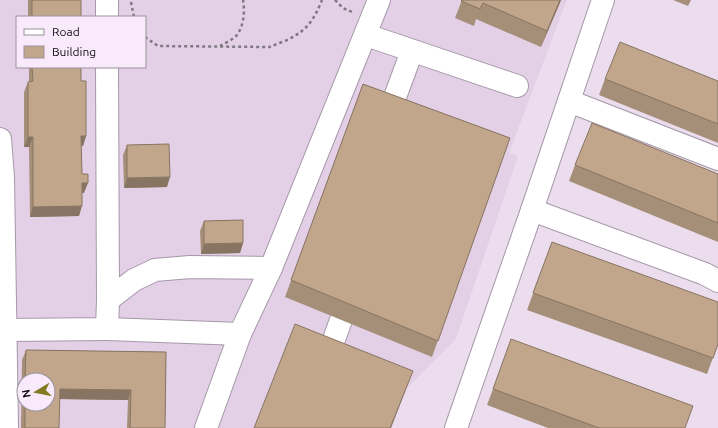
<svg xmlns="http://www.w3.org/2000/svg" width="718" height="428" viewBox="0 0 718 428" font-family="Ubuntu,sans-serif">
<rect width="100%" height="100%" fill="#ebddee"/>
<!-- built -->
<path fill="#e3d0e7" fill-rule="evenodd" d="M 0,0 L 567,0 L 509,153 L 518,156 L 456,339 L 407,388 L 391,428 L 0,428 ZM 17,17 L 145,17 L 145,67 L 17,67 ZM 24,380 L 48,380 L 48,404 L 24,404 Z"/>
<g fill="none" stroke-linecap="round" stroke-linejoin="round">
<!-- minor casing -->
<g stroke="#a598a8" stroke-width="24">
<g id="minor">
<path d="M 107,0 L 107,17"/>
<path d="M 366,35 L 517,86"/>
<path d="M 395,97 L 412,51"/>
<path d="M 569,101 L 718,159"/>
<path d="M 0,139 L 3,177 L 7,428"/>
<path d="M 532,210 L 705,274 L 718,281"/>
<path d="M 108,300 L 134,280 L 155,270 L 190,267 L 271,268"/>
<path d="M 107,329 L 240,334"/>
<path d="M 6,330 L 107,329 L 108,300 L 107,67"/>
<path d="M 328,356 L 341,320"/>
<path d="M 206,428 L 240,334 L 271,268 L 379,0"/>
<path d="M 456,428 L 532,210 L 603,0"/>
</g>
</g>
<!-- path -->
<g stroke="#807782" stroke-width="2.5" stroke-dasharray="3 3" stroke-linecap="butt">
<path d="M 335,0 L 343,8 L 352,12"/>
<path d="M 131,2 L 134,17"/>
<path d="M 145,37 L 158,46 L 269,47 C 280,43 294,38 303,30 C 312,23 318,10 322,0"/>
<path d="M 220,46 C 225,43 232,40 236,36 C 244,27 245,11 243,0"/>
</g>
<!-- minor -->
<use href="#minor" stroke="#fff" stroke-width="22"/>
</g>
<!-- wall -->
<g fill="#a68f78" fill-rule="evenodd">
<rect x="28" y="0" width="53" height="17"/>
<path d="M 462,0 L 561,0 L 541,47 L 476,19 L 474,26 L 455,18 Z"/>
<path d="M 673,0 L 691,0 L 688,6 Z"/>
<path d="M 29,67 L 81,67 L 81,81 L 86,136 L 83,146 L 81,146 L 82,174 L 84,193 L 82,193 L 79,216 L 30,217 L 29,147 L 24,147 L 24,92 L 28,82 L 29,82 Z"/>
<path d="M 605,79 L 718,81 L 718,143 L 599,95 Z"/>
<path d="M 363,84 L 510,138 L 432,357 L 285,297 Z"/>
<path d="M 127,145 L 167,187 L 124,188 L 123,155 Z"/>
<path d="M 575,165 L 718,174 L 718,242 L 569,181 Z"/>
<path d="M 204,221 L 243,243 L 240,253 L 201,254 L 200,231 Z"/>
<path d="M 552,242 L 718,344 L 707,374 L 527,310 Z"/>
<path d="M 26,350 L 166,352 L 165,428 L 127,428 L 128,400 L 59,399 L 59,428 L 21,428 L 22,360 ZM 24,380 L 48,380 L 48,404 L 24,404 Z"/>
<path d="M 493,389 L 685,428 L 548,428 L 487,405 Z"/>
</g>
<!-- shaded-wall -->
<g fill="#877462">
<path d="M 560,0 L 561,0 L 559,5 L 541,47 L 547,31 Z"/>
<path d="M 81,136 L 86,136 L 83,146 L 78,146 Z"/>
<path d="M 28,137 L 33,137 L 29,147 L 24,147 Z"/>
<path d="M 170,177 L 167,187 L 124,188 L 127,178 Z"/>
<path d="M 82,183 L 88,183 L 84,193 L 78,193 Z"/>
<path d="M 82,206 L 79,216 L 30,217 L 33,207 Z"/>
<path d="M 243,243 L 240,253 L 201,254 L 204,244 Z"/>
<path d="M 413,371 L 391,428 L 390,428 Z"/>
<path d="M 60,389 L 131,390 L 128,400 L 56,399 Z"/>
</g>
<!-- building -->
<g fill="#c1a68c" stroke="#877462">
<rect x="32" y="0" width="49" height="17"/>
<path d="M 462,0 L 560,0 L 547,31 L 483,3 L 480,9 L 461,1 Z"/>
<path d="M 620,42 L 718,81 L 718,124 L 605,79 Z"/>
<path d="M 32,67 L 81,67 L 81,81 L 86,81 L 86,136 L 81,136 L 82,174 L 88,174 L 88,183 L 82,183 L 82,206 L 33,207 L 33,137 L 28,137 L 28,82 L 33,81 Z"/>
<path d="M 363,84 L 510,138 L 438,341 L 291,280 Z"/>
<path d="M 592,123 L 718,174 L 718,223 L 575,165 Z"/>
<path d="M 169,144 L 170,177 L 127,178 L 127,145 Z"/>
<path d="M 243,220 L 243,243 L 204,244 L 204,221 Z"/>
<path d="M 552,242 L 718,302 L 718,344 L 713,358 L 533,293 Z"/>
<path d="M 295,324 L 413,371 L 390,428 L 254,428 Z"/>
<path d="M 511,339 L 693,406 L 685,428 L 599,428 L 493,389 Z"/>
<path d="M 26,350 L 166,352 L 165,428 L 130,428 L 131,390 L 60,389 L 59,428 L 25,428 L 25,404 L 48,404 L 48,380 L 25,380 Z"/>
</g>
<!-- legend -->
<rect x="16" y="16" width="130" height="52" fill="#f8eafb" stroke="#9b919d"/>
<rect x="24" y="29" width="20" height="6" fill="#ffffff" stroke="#9b919d"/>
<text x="52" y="36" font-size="12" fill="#100c11">Road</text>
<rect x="24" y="46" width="20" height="12" fill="#c1a68c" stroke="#9b919d"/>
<text x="52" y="56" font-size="12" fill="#100c11">Building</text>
<!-- north arrow -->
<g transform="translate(36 392) rotate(260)"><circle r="19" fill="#f8eafb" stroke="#9b919d"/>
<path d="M0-3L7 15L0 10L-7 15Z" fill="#837b21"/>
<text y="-6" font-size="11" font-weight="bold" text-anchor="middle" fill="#100c11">N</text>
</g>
</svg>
